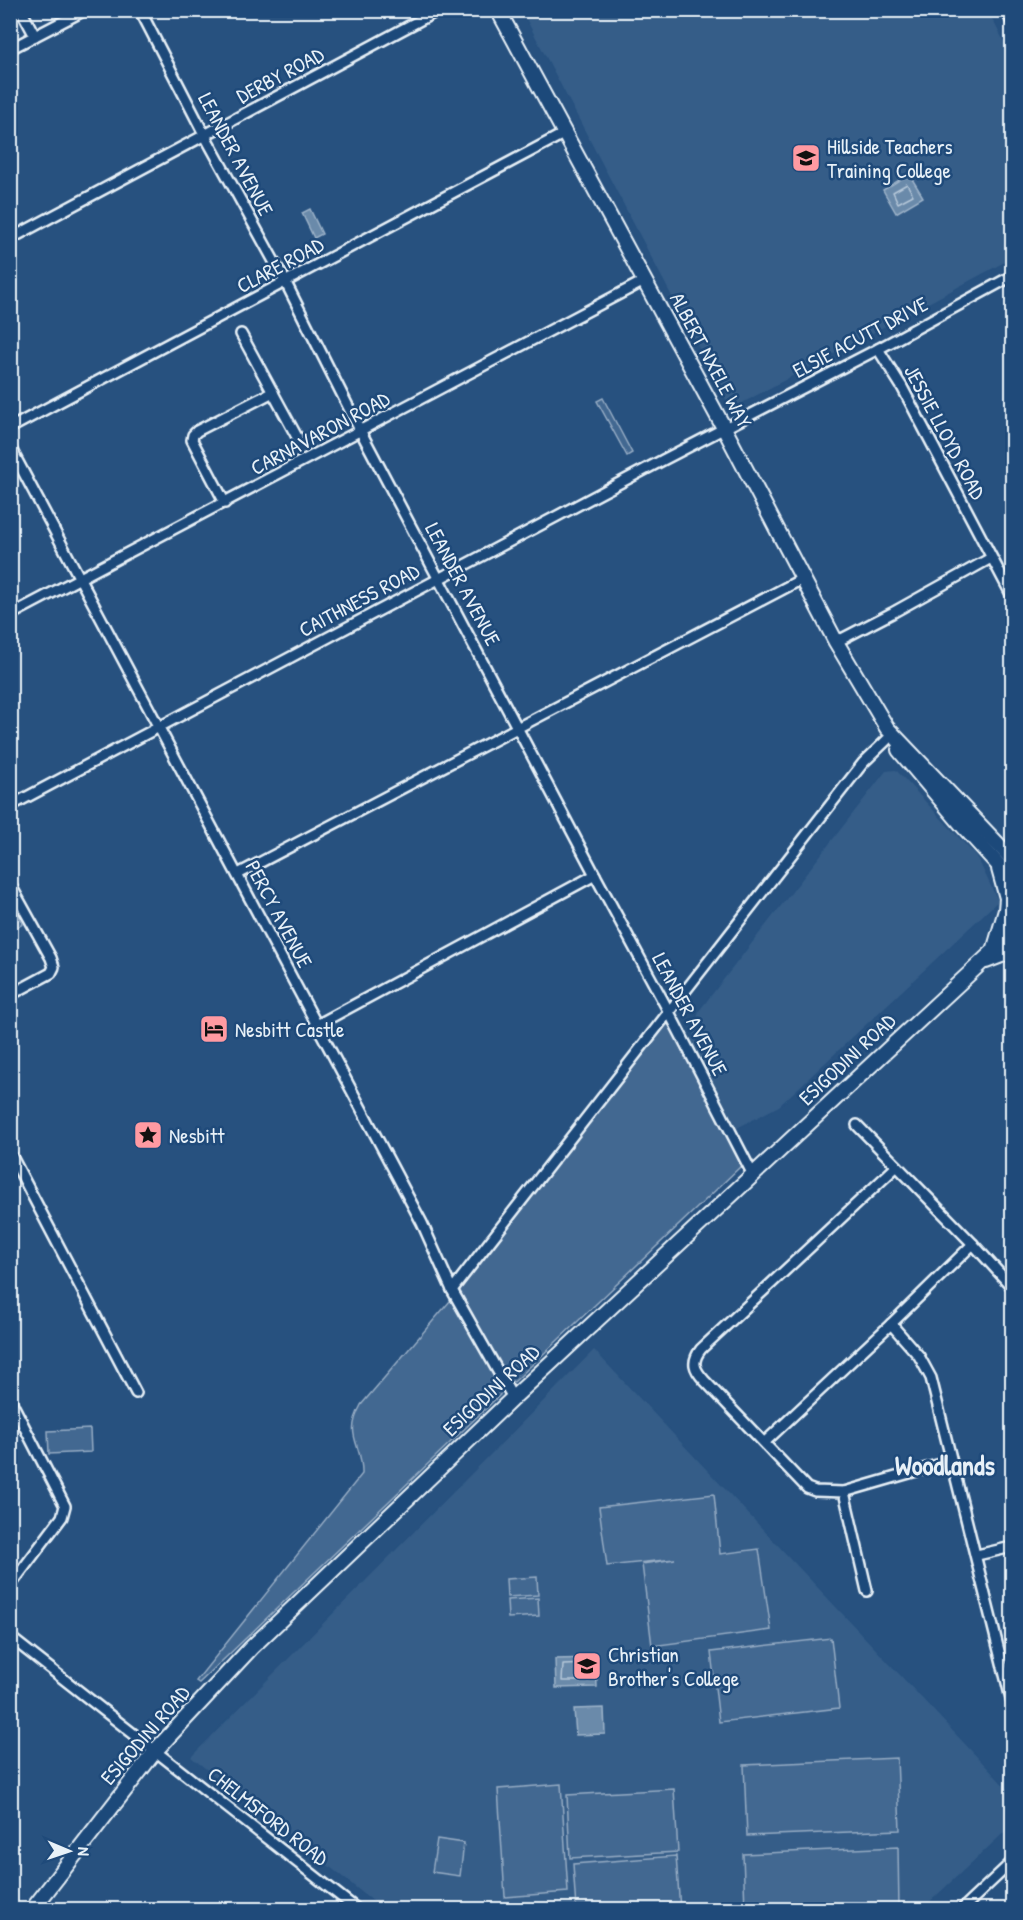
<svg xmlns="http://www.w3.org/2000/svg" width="1023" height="1920" viewBox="0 0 1023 1920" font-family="'Patrick Hand',sans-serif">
<rect width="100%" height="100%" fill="#27517f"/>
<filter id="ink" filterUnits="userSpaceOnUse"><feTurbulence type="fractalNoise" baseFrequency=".0167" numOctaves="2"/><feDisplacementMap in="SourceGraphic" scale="12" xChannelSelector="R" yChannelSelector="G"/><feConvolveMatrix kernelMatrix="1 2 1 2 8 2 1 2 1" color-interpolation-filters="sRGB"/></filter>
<g filter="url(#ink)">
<!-- built -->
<g fill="#355d88">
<path d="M 522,11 L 988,11 L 1012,57 L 1012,258 L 731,409 Z"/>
<path d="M 896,770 L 977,857 L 998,901 L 779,1106 L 737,1128 L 692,1041 L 699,1011 L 886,771 Z"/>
<path d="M 594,1350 L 1012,1794 L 1012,1825 L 922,1909 L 383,1909 L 191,1757 Z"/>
</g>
<!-- green -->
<g fill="#436891" stroke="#96acc4" stroke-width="1.5">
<path d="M 603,398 L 632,453 L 627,456 L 597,401 Z"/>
<path d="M 15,908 L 23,924 L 11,931 L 11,910 Z"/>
<path d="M 665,1024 L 670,1025 L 739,1160 L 740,1167 L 514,1382 L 508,1380 L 459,1291 Z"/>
<path d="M 450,1301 L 455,1302 L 501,1386 L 500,1395 L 199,1683 L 196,1681 L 362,1474 C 363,1443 343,1438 361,1405 Z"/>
<path d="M 90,1429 L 91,1452 L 49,1454 L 48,1431 Z"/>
<path d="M 714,1494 L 720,1554 L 759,1549 L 771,1630 L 652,1646 L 642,1564 L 675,1559 L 607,1566 L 599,1507 Z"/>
<path d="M 537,1577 L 538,1595 L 507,1597 L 506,1579 Z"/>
<path d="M 538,1598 L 539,1616 L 508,1618 L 507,1600 Z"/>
<path d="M 831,1638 L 839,1708 L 719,1722 L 711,1652 Z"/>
<path d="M 897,1758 L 900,1830 L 747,1836 L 744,1765 Z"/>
<path d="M 561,1784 L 568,1892 L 505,1897 L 498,1789 Z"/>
<path d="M 674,1789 L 678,1852 L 570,1858 L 567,1795 Z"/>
<path d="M 437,1839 L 464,1843 L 460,1876 L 432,1872 Z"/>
<path d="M 898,1847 L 899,1909 L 745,1909 L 743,1854 Z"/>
<path d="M 676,1856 L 680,1909 L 576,1909 L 573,1864 Z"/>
</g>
<!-- water -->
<g fill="#6b8aaa" stroke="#9db3c9" stroke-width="1.5">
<path d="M 909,174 L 923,197 L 896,213 L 883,190 Z"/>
<path d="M 310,209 L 322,234 L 314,238 L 302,213 Z"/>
<path d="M 596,1658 L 597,1687 L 556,1688 L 555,1659 Z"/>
<path d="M 604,1708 L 605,1734 L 576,1735 L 574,1709 Z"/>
</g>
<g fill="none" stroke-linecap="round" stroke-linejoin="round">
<!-- shore -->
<g stroke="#b6c8d9" stroke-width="1.5">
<path d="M 907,184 L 913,195 L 898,203 L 893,192 Z"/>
<path d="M 589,1664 L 591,1678 L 589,1681 L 562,1681 L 563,1665 Z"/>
</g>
<!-- minor casing -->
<g stroke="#e8f1f8" stroke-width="14">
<g id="minor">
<path d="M 21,10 L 35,36"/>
<path d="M 140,10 L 204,134 L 286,283 L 361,432 L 595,875 L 669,1012 L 753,1175"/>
<path d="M 1006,10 L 1012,22"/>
<path d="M 10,49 L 85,10"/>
<path d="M 10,239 L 439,10"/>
<path d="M 241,334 L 297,437"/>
<path d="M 878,349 L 902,387 L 1012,596"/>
<path d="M 10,428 L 565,133"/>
<path d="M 10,447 L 422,1223 L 452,1290 L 513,1398"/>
<path d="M 225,503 L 192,440 L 193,435 L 197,431 L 273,392"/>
<path d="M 10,615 L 644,281"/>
<path d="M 836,642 L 892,613 L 991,558"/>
<path d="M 10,806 L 663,460 L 878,349 L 1012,276"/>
<path d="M 238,874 L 802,579"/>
<path d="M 10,884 L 51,958 L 54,967 L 51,973 L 10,995"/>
<path d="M 317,1025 L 595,875"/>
<path d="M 857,1125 L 973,1244 L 1012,1287"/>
<path d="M 10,1153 L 136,1393"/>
<path d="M 897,1166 L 701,1349 C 691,1362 694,1369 704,1380 L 807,1488 L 815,1491 L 844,1492 L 951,1461"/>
<path d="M 452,1290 L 863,763 L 894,733"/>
<path d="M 891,1324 L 919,1356 L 931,1378 L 1012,1703"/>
<path d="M 10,1399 L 65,1506 L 62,1517 L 10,1586"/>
<path d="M 765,1442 L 891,1324 L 973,1244"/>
<path d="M 844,1492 L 867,1591"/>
<path d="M 977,1555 L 1012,1547"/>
<path d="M 10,1637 L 358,1910"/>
<path d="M 961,1910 L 1012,1862"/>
</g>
</g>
<!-- secondary casing -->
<g stroke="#e8f1f8" stroke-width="18">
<g id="secondary">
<path d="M 498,10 L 724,428 L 836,642 L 887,728 L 1012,859"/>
<path d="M 899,750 L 963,826 L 1012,880"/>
<path d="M 994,951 L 1006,910 L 1007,898 L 999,869"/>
<path d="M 986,961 L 1012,951"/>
<path d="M 32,1910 L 156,1750 L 251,1648 L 513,1398 L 1012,934"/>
</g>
</g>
<!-- minor -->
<use href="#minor" stroke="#1f4a7a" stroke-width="9"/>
<!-- secondary -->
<use href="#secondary" stroke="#1f4a7a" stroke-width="14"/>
</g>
</g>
<!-- icons -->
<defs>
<g id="university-square" transform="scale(1.5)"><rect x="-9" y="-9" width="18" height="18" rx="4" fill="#ff9aa2" stroke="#1f4a7a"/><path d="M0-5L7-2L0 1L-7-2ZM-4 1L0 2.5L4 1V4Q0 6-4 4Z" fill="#111"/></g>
<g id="hotel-square" transform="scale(1.5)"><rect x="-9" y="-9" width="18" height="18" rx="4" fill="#ff9aa2" stroke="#1f4a7a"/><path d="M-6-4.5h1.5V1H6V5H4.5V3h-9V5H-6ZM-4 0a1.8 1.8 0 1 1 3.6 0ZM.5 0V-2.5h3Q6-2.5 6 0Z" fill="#111"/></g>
<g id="sight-square" transform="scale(1.5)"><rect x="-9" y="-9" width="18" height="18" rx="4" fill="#ff9aa2" stroke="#1f4a7a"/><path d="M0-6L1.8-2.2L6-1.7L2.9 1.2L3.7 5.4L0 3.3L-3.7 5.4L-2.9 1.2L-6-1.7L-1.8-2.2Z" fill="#111"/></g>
<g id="school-square" transform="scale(1.5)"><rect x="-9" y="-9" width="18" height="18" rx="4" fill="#ff9aa2" stroke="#1f4a7a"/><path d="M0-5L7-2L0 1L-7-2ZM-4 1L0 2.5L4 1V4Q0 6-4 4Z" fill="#111"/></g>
</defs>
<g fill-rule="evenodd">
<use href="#university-square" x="806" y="158"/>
<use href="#hotel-square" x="214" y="1029"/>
<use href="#sight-square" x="148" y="1135"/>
<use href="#school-square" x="587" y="1666"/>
</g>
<g text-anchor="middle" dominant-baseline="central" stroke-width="5" stroke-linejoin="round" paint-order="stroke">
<!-- street labels -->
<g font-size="21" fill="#e8f1f8" stroke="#1f4a7a">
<text transform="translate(280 75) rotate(-28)">DERBY ROAD</text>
<text transform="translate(236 154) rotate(62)">LEANDER AVENUE</text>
<text transform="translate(280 265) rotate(-28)">CLARE ROAD</text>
<text transform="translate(860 337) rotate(-28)">ELSIE ACUTT DRIVE</text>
<text transform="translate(711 360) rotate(62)">ALBERT NXELE WAY</text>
<text transform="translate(945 432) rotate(62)">JESSIE LLOYD ROAD</text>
<text transform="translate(320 433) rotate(-28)">CARNAVARON ROAD</text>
<text transform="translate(463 584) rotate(62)">LEANDER AVENUE</text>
<text transform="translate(359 600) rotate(-28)">CAITHNESS ROAD</text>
<text transform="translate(279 914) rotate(62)">PERCY AVENUE</text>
<text transform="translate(690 1014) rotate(62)">LEANDER AVENUE</text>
<text transform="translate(847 1059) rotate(-43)">ESIGODINI ROAD</text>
<text transform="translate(491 1390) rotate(-43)">ESIGODINI ROAD</text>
<text transform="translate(145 1735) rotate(-49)">ESIGODINI ROAD</text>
<text transform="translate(268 1816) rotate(38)">CHELMSFORD ROAD</text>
</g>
<!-- poi labels -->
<g font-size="21" fill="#e8f1f8" stroke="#1f4a7a" text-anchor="start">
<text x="827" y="146">Hillside Teachers<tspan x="827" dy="24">Training College</tspan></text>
<text x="235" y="1029">Nesbitt Castle</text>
<text x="169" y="1135">Nesbitt</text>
<text x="608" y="1654">Christian<tspan x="608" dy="24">Brother's College</tspan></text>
</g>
<!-- district labels -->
<g font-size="27" font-weight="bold" fill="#e8f1f8" stroke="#1f4a7a">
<text x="945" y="1465">Woodlands</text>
</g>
</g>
<!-- margin -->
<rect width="1023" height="1920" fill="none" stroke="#1f4a7a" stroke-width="36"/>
<rect x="18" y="18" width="987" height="1884" fill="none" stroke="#e8f1f8" stroke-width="2" filter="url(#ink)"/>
<!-- north arrow -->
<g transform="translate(69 1851) rotate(92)" stroke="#1f4a7a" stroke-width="4.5" paint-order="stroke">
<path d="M0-4.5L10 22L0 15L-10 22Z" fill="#e8f1f8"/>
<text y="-9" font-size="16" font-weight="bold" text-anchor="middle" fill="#e8f1f8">N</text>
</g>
</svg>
